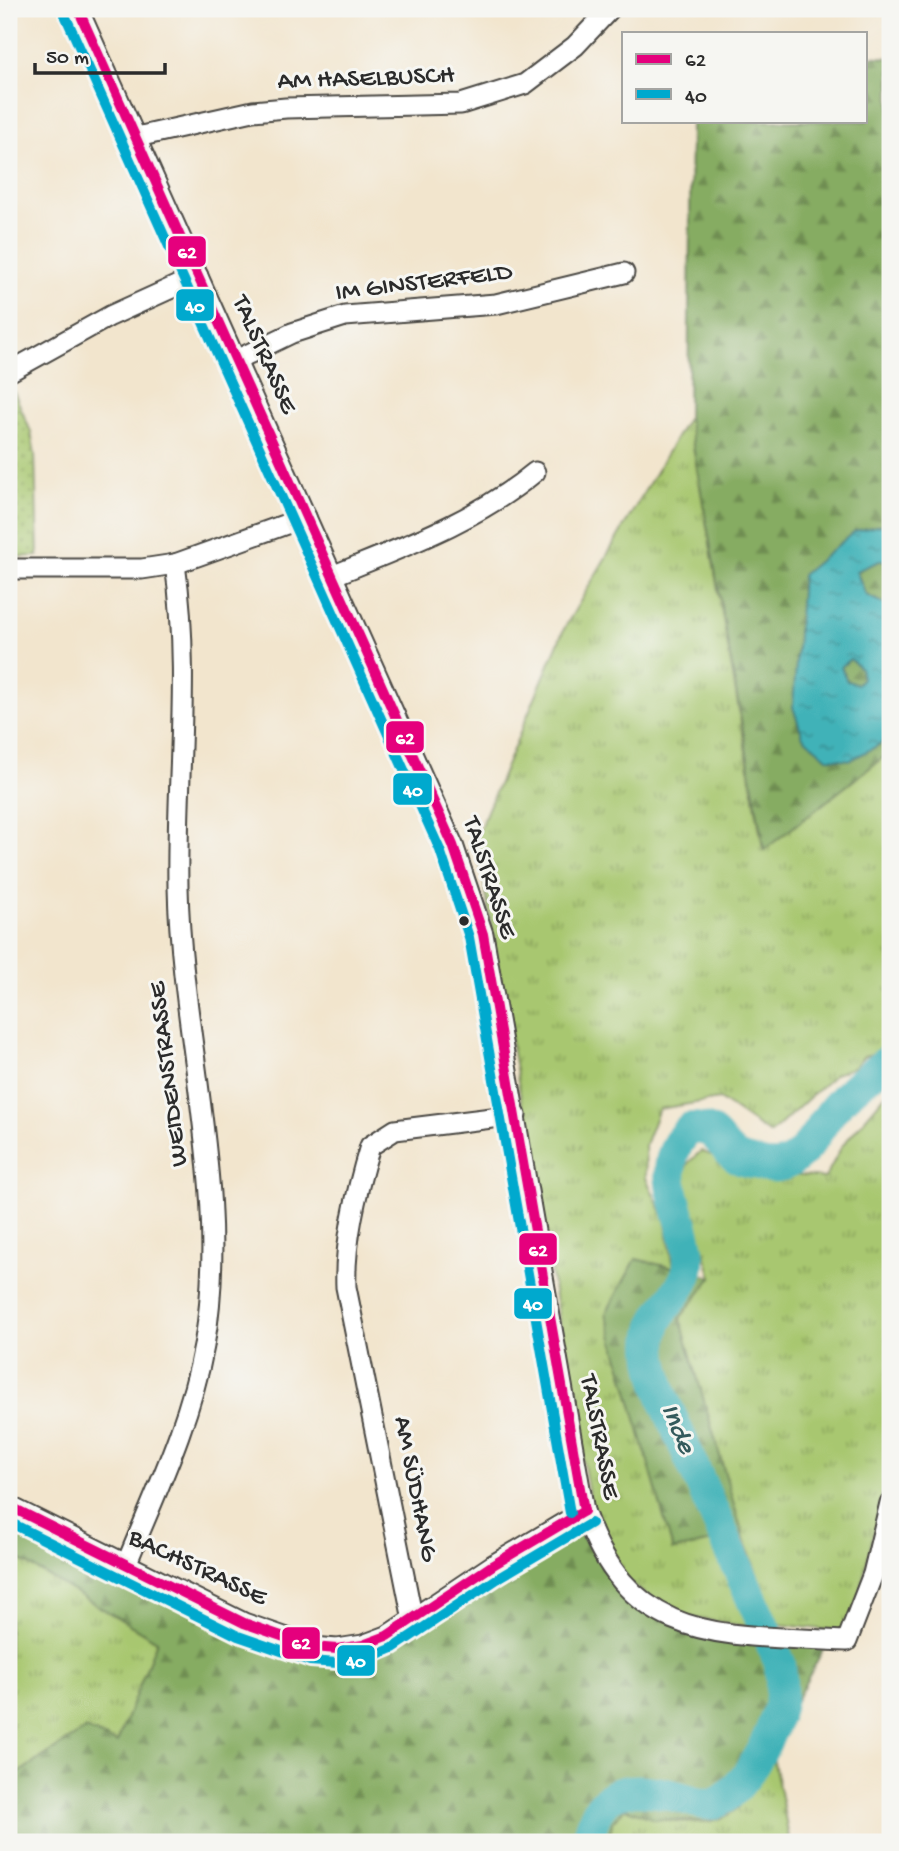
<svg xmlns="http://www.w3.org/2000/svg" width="899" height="1851" viewBox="0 0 899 1851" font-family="'Gochi Hand',sans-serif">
<defs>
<pattern id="grass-tufts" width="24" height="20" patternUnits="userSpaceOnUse" patternTransform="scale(1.75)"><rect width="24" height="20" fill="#a8c76f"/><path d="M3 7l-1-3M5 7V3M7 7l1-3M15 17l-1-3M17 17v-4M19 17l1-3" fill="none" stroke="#89a25b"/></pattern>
<pattern id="forest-firs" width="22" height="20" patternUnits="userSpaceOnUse" patternTransform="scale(1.75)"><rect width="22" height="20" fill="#86ac62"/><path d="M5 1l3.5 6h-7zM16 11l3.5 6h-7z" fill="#6e8c51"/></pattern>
<pattern id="park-dots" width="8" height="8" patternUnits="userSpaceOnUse" patternTransform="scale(1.75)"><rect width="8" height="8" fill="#a8c76f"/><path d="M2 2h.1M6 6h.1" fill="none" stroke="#89a25b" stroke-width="1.8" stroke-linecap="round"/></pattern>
<pattern id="water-ripples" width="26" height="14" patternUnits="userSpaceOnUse" patternTransform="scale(1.75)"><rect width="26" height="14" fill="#41b2b8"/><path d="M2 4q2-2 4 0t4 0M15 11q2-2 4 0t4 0" fill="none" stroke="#379196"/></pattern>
</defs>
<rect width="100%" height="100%" fill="#f6f6f2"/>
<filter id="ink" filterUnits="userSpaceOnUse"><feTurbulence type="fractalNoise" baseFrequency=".0143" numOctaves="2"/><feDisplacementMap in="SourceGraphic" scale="14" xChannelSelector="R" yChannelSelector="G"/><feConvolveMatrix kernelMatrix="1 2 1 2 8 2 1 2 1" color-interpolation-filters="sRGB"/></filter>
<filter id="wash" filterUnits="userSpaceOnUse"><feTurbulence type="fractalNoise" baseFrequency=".00686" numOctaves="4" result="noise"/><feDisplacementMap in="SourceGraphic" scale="28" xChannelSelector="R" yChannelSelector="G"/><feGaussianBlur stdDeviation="1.57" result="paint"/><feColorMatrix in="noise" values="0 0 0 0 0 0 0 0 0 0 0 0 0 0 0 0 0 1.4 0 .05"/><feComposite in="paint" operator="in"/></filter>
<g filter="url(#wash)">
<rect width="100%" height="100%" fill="#f2e5cd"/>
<!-- grass -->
<g fill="url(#grass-tufts)" stroke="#6a794d" stroke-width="2">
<path d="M 688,417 L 763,849 L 890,752 L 890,1038 L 880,1052 L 864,1056 L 854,1067 L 835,1074 L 770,1134 L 719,1099 L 659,1109 L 645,1145 L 646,1178 L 665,1219 L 674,1268 L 636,1260 L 672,1550 L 721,1540 L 751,1627 L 674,1615 L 628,1582 L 591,1507 L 476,837 L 564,629 Z"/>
<path d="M 890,1089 L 890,1461 L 861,1588 L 846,1632 L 776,1624 L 743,1536 L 680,1318 L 712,1277 L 681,1178 L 688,1163 L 701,1151 L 716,1157 L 731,1170 L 825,1178 L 842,1146 Z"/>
<path d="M 9,1553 L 157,1641 L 117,1743 L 86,1729 L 9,1779 Z"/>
<path d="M 771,1747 L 790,1842 L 609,1842 L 612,1821 L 625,1808 C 653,1819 718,1835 740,1805 C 752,1788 761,1765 771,1747 Z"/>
</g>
<!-- forest -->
<g fill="url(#forest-firs)" stroke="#586c46" stroke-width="2">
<path d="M 866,56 L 890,58 L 890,523 L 855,531 L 793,707 L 881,744 L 890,733 L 890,752 L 764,850 L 688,417 L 691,121 L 866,121 Z"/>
<path d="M 882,560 L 890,564 L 890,607 L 866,595 L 856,570 Z"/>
<path d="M 850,658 L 860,668 L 862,678 L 857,685 L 847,681 L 841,667 Z"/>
<path d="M 636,1259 L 712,1277 L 680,1318 L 743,1536 L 673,1550 L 606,1313 Z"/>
<path d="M 9,1516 L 335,1656 L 499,1572 L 575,1528 L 640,1609 L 824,1648 L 739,1807 L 710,1822 L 654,1819 L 625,1808 L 612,1822 L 609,1842 L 20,1842 L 18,1833 L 9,1831 L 9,1779 L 86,1729 L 117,1743 L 157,1641 L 9,1553 Z"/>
</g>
<!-- park -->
<path fill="url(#park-dots)" stroke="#6a794d" stroke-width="2" d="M 11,385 L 31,432 L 35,454 L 38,556 L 9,557 Z"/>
<!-- water -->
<path fill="url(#water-ripples)" stroke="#366e72" stroke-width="2" fill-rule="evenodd" d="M 890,523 L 890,564 L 882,560 L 856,571 L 866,595 L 890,607 L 890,733 L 881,744 L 851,760 L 827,758 L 803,737 L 793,707 L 802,575 L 855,531 ZM 850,659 L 860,668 L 862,678 L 857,684 L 847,681 L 841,667 Z"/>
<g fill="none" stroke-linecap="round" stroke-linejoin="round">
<!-- river -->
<path stroke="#41b2b8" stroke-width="32" d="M 583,1842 L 589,1838 C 597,1784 634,1785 679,1797 C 688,1799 701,1805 710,1804 C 740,1801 770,1738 778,1711 C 783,1696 781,1679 780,1663 L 664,1400 C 657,1376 647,1351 655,1326 C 663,1303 690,1286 689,1260 C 687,1212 647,1171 690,1128 C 719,1128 714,1139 733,1155 C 738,1160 750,1162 758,1164 C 802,1178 815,1128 837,1105 C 852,1087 872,1074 890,1059"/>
</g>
</g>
<g filter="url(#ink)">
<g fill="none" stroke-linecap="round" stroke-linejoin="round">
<!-- minor casing -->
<g stroke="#494743" stroke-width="23">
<g id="minor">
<path d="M 78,9 L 453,845 L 483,934 L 584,1511 C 632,1647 723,1634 847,1641 L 873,1574 L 890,1503"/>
<path d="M 137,137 L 253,111 L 286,108 L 461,104 L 525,84 L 575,46 L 610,9"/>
<path d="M 236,360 L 292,333 L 345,316 L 496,304 L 624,273"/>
<path d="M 9,372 L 110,316 L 198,276"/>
<path d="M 9,569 L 142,569 L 175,564 L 306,517"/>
<path d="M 332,576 C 403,547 476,521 535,472"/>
<path d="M 9,1506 L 244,1623 L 313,1647 L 337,1649 L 363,1645 L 387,1636 L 493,1565 L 584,1511"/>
<path d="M 126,1565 C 155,1494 190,1422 204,1346 C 231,1193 181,1039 178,887 C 176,778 191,672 175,564"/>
<path d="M 413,1620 L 346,1287 C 344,1242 357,1189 370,1146 L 395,1130 L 516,1115"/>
</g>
</g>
<!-- minor -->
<use href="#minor" stroke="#fff" stroke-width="19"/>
<!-- bus-1 casing -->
<g stroke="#f6f6f2" stroke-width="16">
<g id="bus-1">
<path d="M 78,9 L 453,845 L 483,934 L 584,1511"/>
<path d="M 9,1506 L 244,1623 L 313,1647 L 337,1649 L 363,1645 L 387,1636 L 493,1565 L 584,1511"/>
</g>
</g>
<!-- bus-2 casing -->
<g stroke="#f6f6f2" stroke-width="16">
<g id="bus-2">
<path d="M 65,15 L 440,850 L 469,937 L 570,1513"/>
<path d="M 9,1522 L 238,1636 L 310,1661 L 337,1663 L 367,1659 L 393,1648 L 500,1577 L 591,1523"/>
</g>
</g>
<!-- bus-1 -->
<use href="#bus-1" stroke="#e5007d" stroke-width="10"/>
<!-- bus-2 -->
<use href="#bus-2" stroke="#00a9ce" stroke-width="10"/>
</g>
</g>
<!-- markers -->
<circle fill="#2b2b2b" stroke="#f6f6f2" stroke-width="2.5" cx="464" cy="921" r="6"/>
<g text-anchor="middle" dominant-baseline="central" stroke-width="6" stroke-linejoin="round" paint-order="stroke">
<!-- street labels -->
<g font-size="26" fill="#2b2b2b" stroke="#f6f6f2">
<text transform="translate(366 80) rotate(-2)">AM HASELBUSCH</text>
<text transform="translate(424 284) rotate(-7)">IM GINSTERFELD</text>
<text transform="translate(263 355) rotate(66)">TALSTRASSE</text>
<text transform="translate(488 878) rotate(72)">TALSTRASSE</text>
<text transform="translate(170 1074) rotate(-97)">WEIDENSTRASSE</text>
<text transform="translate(598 1437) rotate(79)">TALSTRASSE</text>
<text transform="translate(414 1489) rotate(79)">AM SÜDHANG</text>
<text transform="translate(197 1569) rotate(25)">BACHSTRASSE</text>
</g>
<!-- water labels -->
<g font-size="28" font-style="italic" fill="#335a5c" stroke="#f6f6f2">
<text transform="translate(677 1429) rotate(67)">Inde</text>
</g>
</g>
<g stroke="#f6f6f2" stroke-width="2.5">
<rect x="167" y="235" width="40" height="33" rx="7" fill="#e5007d"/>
<rect x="175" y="288" width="40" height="34" rx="7" fill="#00a9ce"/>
<rect x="385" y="720" width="40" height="34" rx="7" fill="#e5007d"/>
<rect x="392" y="772" width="41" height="34" rx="7" fill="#00a9ce"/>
<rect x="518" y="1232" width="40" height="34" rx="7" fill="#e5007d"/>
<rect x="513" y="1287" width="40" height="33" rx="7" fill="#00a9ce"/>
<rect x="281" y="1626" width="40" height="34" rx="7" fill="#e5007d"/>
<rect x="336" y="1644" width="40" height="33" rx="7" fill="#00a9ce"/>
</g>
<g font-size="19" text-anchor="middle" font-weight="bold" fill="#fff">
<text x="187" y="258">62</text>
<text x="195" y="312">40</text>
<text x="405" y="744">62</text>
<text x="413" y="796">40</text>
<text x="538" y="1256">62</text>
<text x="533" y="1310">40</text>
<text x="301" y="1649">62</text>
<text x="356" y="1667">40</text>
</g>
<!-- margin -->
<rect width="899" height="1851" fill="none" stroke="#f6f6f2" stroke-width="35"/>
<!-- legend -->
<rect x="622" y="32" width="245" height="91" fill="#f6f6f2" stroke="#a5a5a2" stroke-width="2"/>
<rect x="636" y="54" width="35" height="10" fill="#e5007d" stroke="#a5a5a2" stroke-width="2"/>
<text x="685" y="66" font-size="21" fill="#2b2b2b">62</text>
<rect x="636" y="89" width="35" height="10" fill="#00a9ce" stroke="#a5a5a2" stroke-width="2"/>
<text x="685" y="102" font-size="21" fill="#2b2b2b">40</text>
<!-- scale -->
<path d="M35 63v10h130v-10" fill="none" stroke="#2b2b2b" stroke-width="3.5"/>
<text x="46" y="63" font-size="21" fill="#2b2b2b" stroke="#f6f6f2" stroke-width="5" paint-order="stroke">50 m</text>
</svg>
